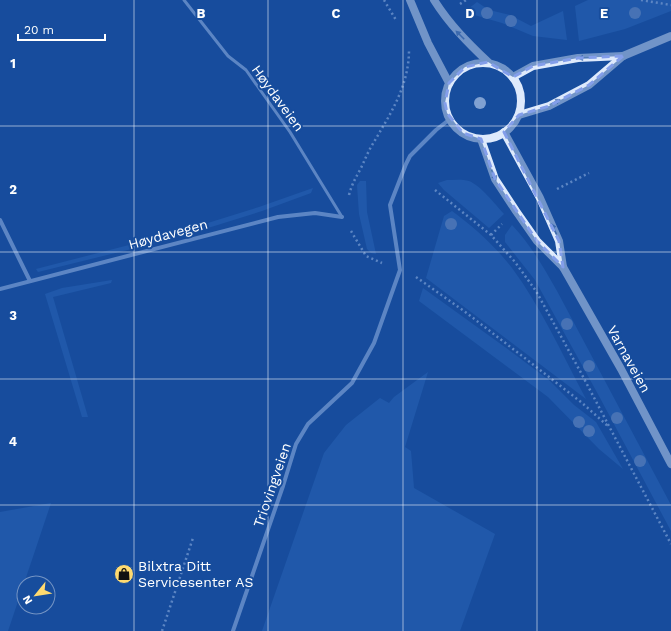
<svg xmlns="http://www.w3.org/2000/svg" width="671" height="631" viewBox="0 0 671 631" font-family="'Work Sans',sans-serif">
<rect width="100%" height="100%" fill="#174d9d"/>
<!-- green -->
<g fill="#2a67bb">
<path d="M 588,0 L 671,0 L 671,11 L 625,29 L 579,41 L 575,6 Z"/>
<path d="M 477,2 L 489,10 L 510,15 L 531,26 L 563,11 L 567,40 L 533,36 L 502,23 L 471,14 L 468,9 Z"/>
<path d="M 447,180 C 454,180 462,179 469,181 C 481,186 495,204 504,214 L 489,228 L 444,190 L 438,183 Z"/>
<path d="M 360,181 L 366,181 L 367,212 L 376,254 L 371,253 L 367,249 L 359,214 L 357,185 Z"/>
<path d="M 313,188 L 311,193 L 262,211 L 179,237 L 179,232 L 259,207 Z"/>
<path d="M 452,211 C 474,227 495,246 512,268 C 541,307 563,356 586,399 L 426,278 L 444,216 Z"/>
<path d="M 512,225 C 530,244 544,268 557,291 L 671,505 L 671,531 L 599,396 L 535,280 L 505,242 L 505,235 Z"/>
<path d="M 164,236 L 164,241 L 38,272 L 36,269 Z"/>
<path d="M 112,280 L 111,283 L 53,297 L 88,417 L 82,417 L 45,294 L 62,288 Z"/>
<path d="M 423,288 L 513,353 L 550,381 L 574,405 L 596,422 L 623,469 L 599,449 L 548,397 L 419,301 Z"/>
<path d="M 428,372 L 405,447 L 411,451 L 414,488 L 495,534 L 460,631 L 262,631 L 324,453 L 346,425 L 380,398 L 389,403 L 394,397 Z"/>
<path d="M 51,503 L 8,631 L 0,631 L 0,512 Z"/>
</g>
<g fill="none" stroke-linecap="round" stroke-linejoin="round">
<!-- path -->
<g stroke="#afcbf3" stroke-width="2.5" stroke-dasharray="2 3" stroke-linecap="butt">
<path d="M 384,0 L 396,20"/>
<path d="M 641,0 L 671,5"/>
<path d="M 460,4 L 466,0"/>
<path d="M 557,189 L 589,173"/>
<path d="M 435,190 L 491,235 L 515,262 L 536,291 L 580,371 L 671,544"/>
<path d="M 349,195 C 352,184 355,179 360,170 C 364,162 367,154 371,147 C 389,116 409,87 409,50"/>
<path d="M 351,231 L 366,256 L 382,263"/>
<path d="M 491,235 L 502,224"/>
<path d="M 416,277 L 464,311 L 526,359 L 581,402 L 609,427"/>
<path d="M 162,631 L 193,538"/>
</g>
<!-- lane -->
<path stroke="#afcbf3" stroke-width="3" d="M 184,0 L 228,56 L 246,70 L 290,132 L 342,217"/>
<!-- street -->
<g stroke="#afcbf3" stroke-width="4">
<path d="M 0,220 L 30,281"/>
<path d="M 0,289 L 278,217 L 315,213 L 342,217"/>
<path d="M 233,631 L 283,486 L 296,444 L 308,424 L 352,383 L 374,343 L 400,270 L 390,205 L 406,164 L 410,156 L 436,130 L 450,119"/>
</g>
<!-- secondary -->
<g stroke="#deeafc" stroke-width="8">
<path d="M 410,0 L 428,43 L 449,83"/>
<path d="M 434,0 C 449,24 468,43 488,62"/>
<circle cx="483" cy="101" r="38"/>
<path d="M 513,77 L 533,66 L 578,58 L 623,56"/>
<path d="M 519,115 L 549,106 L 589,85 L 623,56 L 671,36"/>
<path d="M 504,132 L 540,198 L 559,241 L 563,267"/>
<path d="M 481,139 L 495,179 L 516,211 L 537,241 L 563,267 L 621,369 L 671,464"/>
</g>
</g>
<!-- trees -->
<g fill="#80a1d2">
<circle cx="487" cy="13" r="6"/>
<circle cx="635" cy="13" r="6"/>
<circle cx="511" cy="21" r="6"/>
<circle cx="480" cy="103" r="6"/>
<circle cx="451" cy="224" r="6"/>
<circle cx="567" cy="324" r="6"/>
<circle cx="589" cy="366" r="6"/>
<circle cx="617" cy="418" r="6"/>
<circle cx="579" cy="422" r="6"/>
<circle cx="589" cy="431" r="6"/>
<circle cx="640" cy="461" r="6"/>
</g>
<!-- one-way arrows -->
<defs><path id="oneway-solid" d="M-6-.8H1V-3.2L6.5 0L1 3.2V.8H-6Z"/></defs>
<g fill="#678cc3">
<use href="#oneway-solid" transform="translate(460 35) rotate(-135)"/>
<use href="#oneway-solid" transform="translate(584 58) rotate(177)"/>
<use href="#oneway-solid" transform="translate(555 102) rotate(-28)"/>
<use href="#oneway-solid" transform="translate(494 175) rotate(68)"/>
<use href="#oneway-solid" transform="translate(554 229) rotate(-115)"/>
</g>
<!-- marked area -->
<path d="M0 0H671V631H0ZM 623,56 L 589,85 L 549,106 L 519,115 L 504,132 L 559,241 L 563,267 L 537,241 L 495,179 L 481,139 L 463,133 L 447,113 L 445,103 L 449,83 L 465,67 L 488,62 L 513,77 L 533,66 L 578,58 Z" fill="#174d9d" fill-opacity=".55" fill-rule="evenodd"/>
<path fill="none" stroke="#839eea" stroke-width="3" stroke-dasharray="8 5" stroke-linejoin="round" d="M 623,56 L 589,85 L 549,106 L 519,115 L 504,132 L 559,241 L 563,267 L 537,241 L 495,179 L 481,139 L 463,133 L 447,113 L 445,103 L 449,83 L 465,67 L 488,62 L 513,77 L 533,66 L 578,58 Z"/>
<!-- grid -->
<path fill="none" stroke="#fff" stroke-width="1" stroke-opacity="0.55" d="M 134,0 L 134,631M 268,0 L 268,631M 403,0 L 403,631M 537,0 L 537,631M 0,126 L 671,126M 0,252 L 671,252M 0,379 L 671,379M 0,505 L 671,505"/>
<!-- icons -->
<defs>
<g id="shop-disc" transform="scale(1)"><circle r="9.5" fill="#ffda70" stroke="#174d9d"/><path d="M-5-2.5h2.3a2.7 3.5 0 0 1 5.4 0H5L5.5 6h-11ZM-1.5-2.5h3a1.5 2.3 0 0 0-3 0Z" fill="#111"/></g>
</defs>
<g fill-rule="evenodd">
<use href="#shop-disc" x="124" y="574"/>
</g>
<g text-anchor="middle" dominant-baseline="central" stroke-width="4" stroke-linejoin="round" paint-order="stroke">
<!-- street labels -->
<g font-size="14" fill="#fff" stroke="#174d9d">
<text transform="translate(278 98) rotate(54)">Høydaveien</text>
<text transform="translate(168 234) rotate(-15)">Høydavegen</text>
<text transform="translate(629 359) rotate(61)">Varnaveien</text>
<text transform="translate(272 485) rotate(-71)">Triovingveien</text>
</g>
<!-- poi labels -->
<g font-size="14" fill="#fff" stroke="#174d9d" text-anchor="start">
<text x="138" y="566">Bilxtra Ditt<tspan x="138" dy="16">Servicesenter AS</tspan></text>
</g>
</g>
<g font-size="13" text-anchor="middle" font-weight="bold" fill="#fff" stroke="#174d9d" stroke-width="4" stroke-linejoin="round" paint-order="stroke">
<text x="201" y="18">B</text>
<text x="336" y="18">C</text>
<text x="470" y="18">D</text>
<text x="604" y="18">E</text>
<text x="13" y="68">1</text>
<text x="13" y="194">2</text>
<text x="13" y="320">3</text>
<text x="13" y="446">4</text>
</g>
<!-- north arrow -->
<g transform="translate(36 595) rotate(240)"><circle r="19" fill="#174d9d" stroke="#7494c4"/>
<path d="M0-3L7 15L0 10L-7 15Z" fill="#ffda70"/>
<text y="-6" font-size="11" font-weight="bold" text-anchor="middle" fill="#ffffff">N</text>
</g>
<!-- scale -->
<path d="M18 34v6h87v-6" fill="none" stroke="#ffffff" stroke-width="2"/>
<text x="24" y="34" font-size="12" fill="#ffffff" stroke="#174d9d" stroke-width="3" paint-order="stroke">20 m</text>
</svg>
